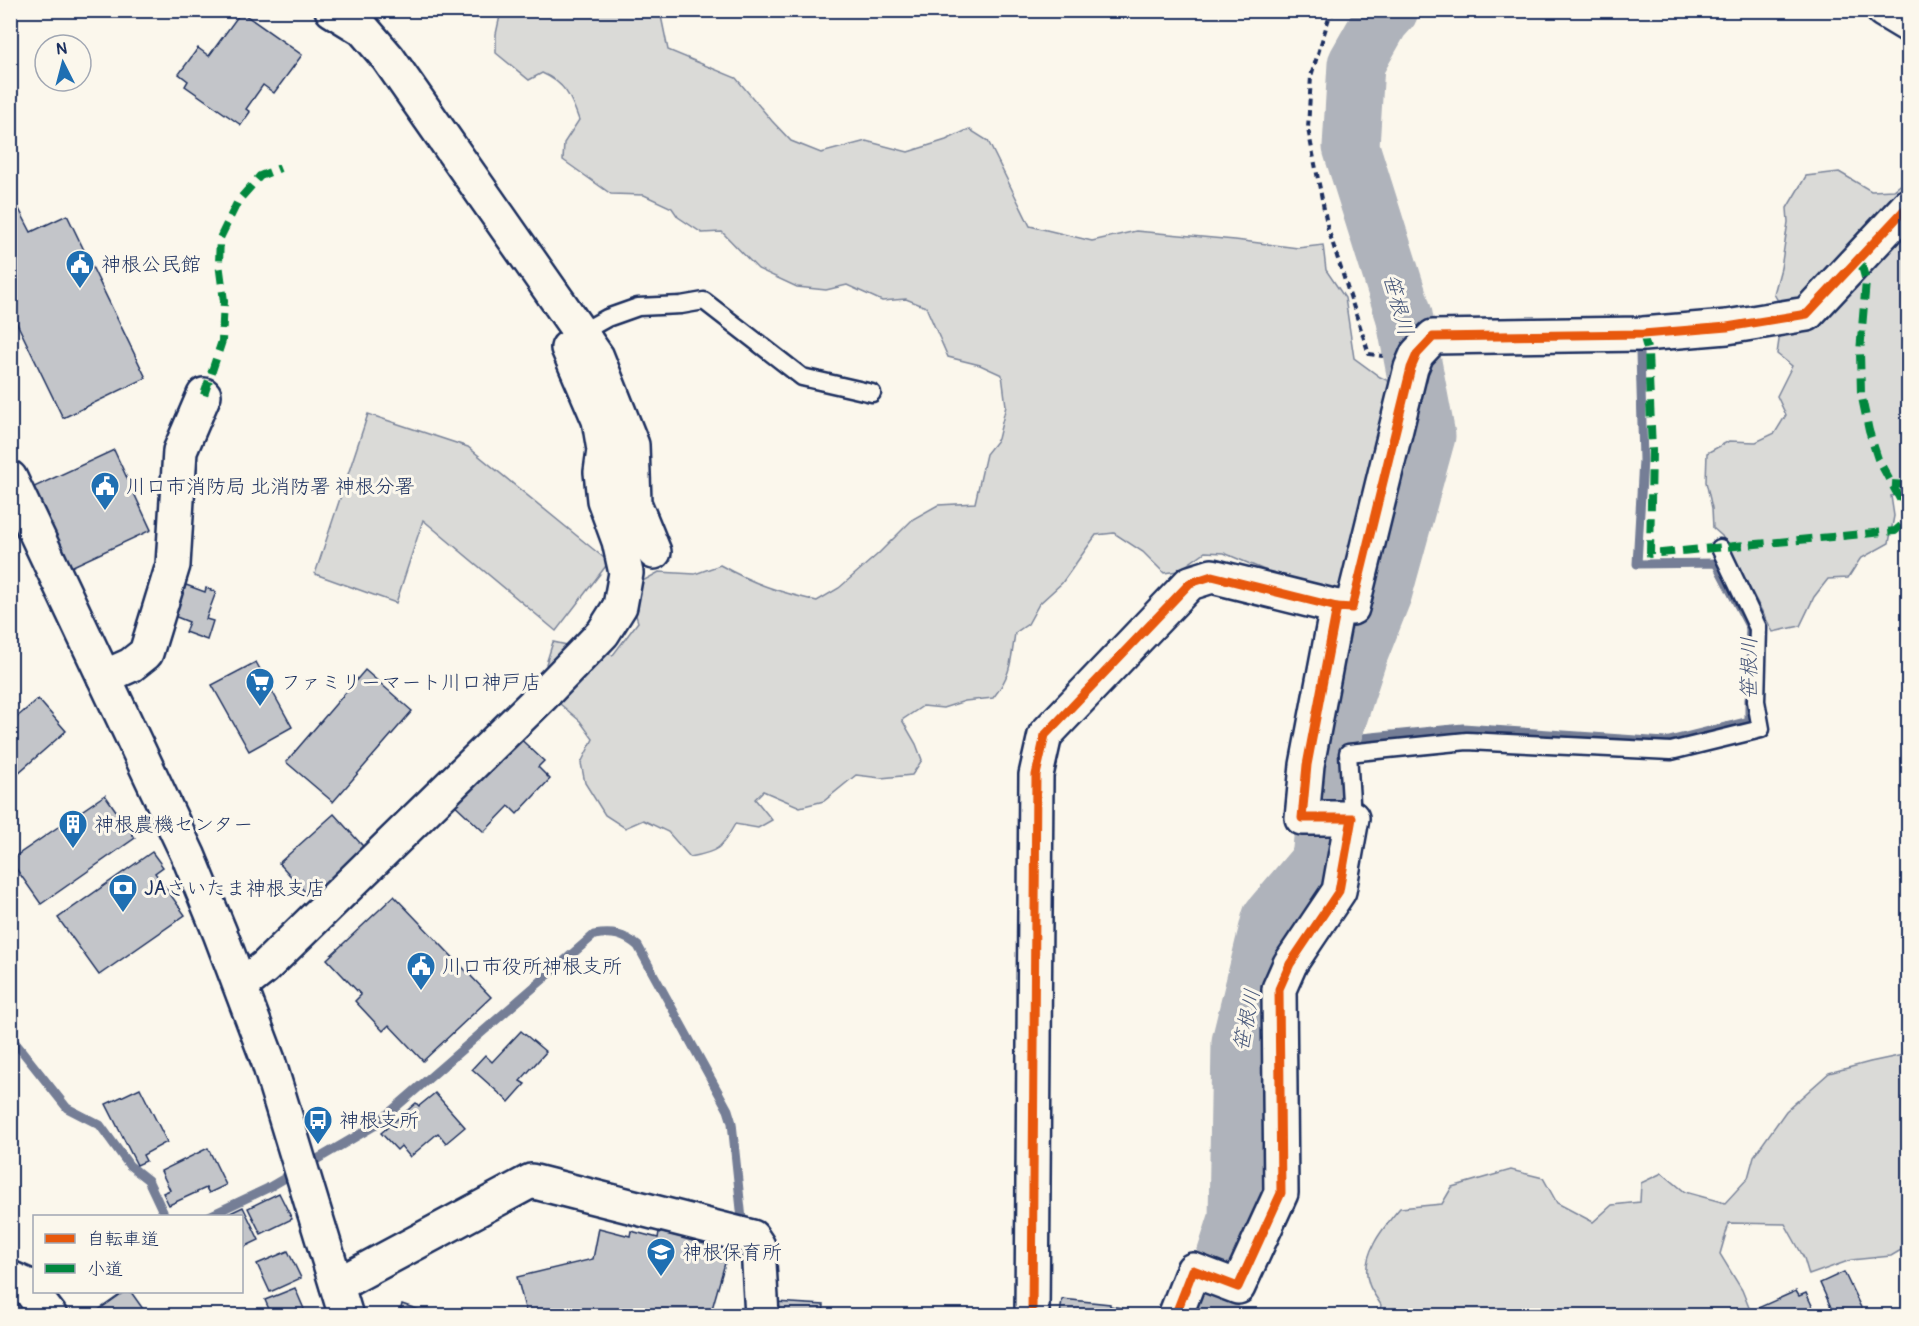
<svg xmlns="http://www.w3.org/2000/svg" width="1919" height="1326" viewBox="0 0 1919 1326" font-family="Pangolin,'Klee One',sans-serif">
<rect width="100%" height="100%" fill="#fbf7ec"/>
<filter id="ink" filterUnits="userSpaceOnUse"><feTurbulence type="fractalNoise" baseFrequency=".0167" numOctaves="2"/><feDisplacementMap in="SourceGraphic" scale="12" xChannelSelector="R" yChannelSelector="G"/><feConvolveMatrix kernelMatrix="1 2 1 2 8 2 1 2 1" color-interpolation-filters="sRGB"/></filter>
<g filter="url(#ink)">
<!-- green -->
<g fill="#dadad7" stroke="#7a849a" stroke-width="1.5">
<path d="M 501,11 L 660,11 L 668,50 L 736,78 L 772,121 L 791,141 L 821,153 L 866,141 L 908,152 L 946,140 L 969,129 L 988,141 L 1030,226 L 1092,241 L 1136,231 L 1235,240 L 1298,248 L 1323,245 L 1326,270 L 1345,298 L 1354,358 L 1380,377 L 1393,383 L 1348,588 L 1334,590 L 1293,582 L 1224,553 L 1205,552 L 1178,571 L 1164,573 L 1143,552 L 1114,533 L 1096,535 L 1062,583 L 1039,604 L 1028,624 L 1015,633 C 1011,661 1011,676 993,698 L 965,701 L 943,708 L 923,706 L 902,720 L 916,744 L 922,760 L 912,775 L 881,778 L 856,775 L 824,801 L 800,807 L 763,791 L 755,799 L 772,820 L 758,828 L 735,824 C 721,849 718,852 690,857 L 668,832 L 643,820 L 625,828 L 605,815 L 585,783 L 581,763 L 593,739 L 580,721 L 560,704 L 560,692 L 546,664 L 553,642 L 613,655 L 638,622 L 628,589 L 659,572 L 695,574 L 720,565 C 754,584 779,592 817,601 L 839,588 L 878,554 L 913,519 L 938,505 L 975,503 L 986,454 L 998,439 L 1006,406 L 1002,375 L 980,365 L 948,357 L 926,307 L 906,299 L 882,301 L 847,285 L 826,290 L 797,287 L 758,269 L 722,232 L 702,233 L 678,217 L 672,208 L 644,195 L 611,194 L 563,160 L 564,143 L 579,120 C 571,97 565,83 542,73 L 529,80 L 496,53 L 496,34 Z"/>
<path d="M 1839,172 L 1871,191 L 1894,190 L 1908,179 L 1908,494 L 1891,496 L 1894,516 L 1889,543 L 1860,559 L 1848,578 L 1828,579 L 1814,597 L 1800,626 L 1773,632 L 1722,536 L 1713,528 L 1712,508 L 1706,482 L 1707,453 L 1729,441 L 1756,442 L 1775,433 L 1786,415 L 1777,396 L 1792,366 L 1777,354 L 1780,333 L 1793,327 L 1774,294 L 1781,268 L 1788,222 L 1787,208 L 1806,176 Z"/>
<path d="M 368,414 L 468,447 L 609,562 L 556,631 L 423,520 L 396,603 L 315,574 Z"/>
<path d="M 1908,1054 L 1908,1246 L 1891,1256 L 1851,1260 L 1809,1275 L 1804,1258 L 1785,1224 L 1729,1223 L 1720,1254 L 1742,1290 L 1752,1315 L 1379,1315 L 1381,1305 C 1377,1298 1371,1291 1369,1284 C 1359,1256 1383,1228 1400,1208 L 1442,1204 L 1452,1187 L 1511,1170 L 1543,1178 L 1557,1203 L 1593,1222 L 1612,1205 L 1640,1202 L 1641,1183 L 1662,1173 L 1685,1192 L 1725,1203 L 1748,1178 L 1754,1156 L 1786,1111 L 1829,1073 L 1870,1062 Z"/>
</g>
<g fill="none" stroke-linecap="round" stroke-linejoin="round">
<!-- stream -->
<g stroke="#747e96" stroke-width="9">
<path d="M 1640,353 L 1643,460 L 1637,564 L 1716,563 L 1750,628 L 1749,650"/>
<path d="M 1331,741 L 1463,728 L 1665,742 L 1749,721 L 1749,699"/>
<path d="M 10,1036 L 67,1108 L 100,1125 L 129,1165 L 148,1180 L 165,1216"/>
<path d="M 209,1216 L 268,1188 L 374,1126 L 594,935 C 612,932 624,934 638,946 L 728,1110 L 732,1123 L 743,1229"/>
</g>
<!-- river -->
<path stroke="#afb3bb" stroke-width="57" d="M 1206,1316 L 1237,1219 L 1240,1042 L 1270,919 L 1320,860 L 1331,741 L 1359,655 L 1384,592 L 1427,436 L 1404,315 L 1351,147 L 1356,64 L 1381,20 L 1390,10"/>
</g>
<!-- building -->
<g fill="#c3c5c9" stroke="#1b2f5e" stroke-width="1.5">
<path d="M 241,12 L 302,55 L 274,93 L 263,85 L 246,109 L 250,112 L 241,125 L 185,86 L 188,81 L 179,74 L 198,48 L 209,56 Z"/>
<path d="M 19,209 L 31,232 L 67,215 L 146,378 L 63,418 L 10,309 L 10,213 Z"/>
<path d="M 114,450 L 151,530 L 71,567 L 34,487 Z"/>
<path d="M 186,585 L 205,592 L 206,588 L 216,592 L 206,619 L 213,621 L 207,640 L 185,632 L 189,622 L 169,614 L 174,601 L 179,603 Z"/>
<path d="M 256,662 L 292,727 L 249,751 L 212,685 Z"/>
<path d="M 365,670 L 412,711 L 333,802 L 286,762 Z"/>
<path d="M 38,699 L 66,731 L 10,780 L 10,723 Z"/>
<path d="M 513,732 L 544,761 L 538,767 L 550,779 L 517,814 L 509,806 L 484,832 L 449,799 Z"/>
<path d="M 105,795 L 135,838 L 41,904 L 10,860 Z"/>
<path d="M 334,814 L 370,854 L 315,903 L 279,863 Z"/>
<path d="M 152,852 L 163,867 L 155,873 L 185,915 L 99,975 L 58,918 Z"/>
<path d="M 394,896 L 491,997 L 423,1061 L 389,1025 L 383,1031 L 355,1001 L 361,995 L 327,959 Z"/>
<path d="M 521,1031 L 546,1052 L 520,1081 L 525,1084 L 509,1102 L 472,1069 L 485,1055 L 492,1062 Z"/>
<path d="M 140,1088 L 167,1142 L 143,1155 L 146,1161 L 137,1165 L 106,1104 Z"/>
<path d="M 435,1093 L 465,1127 L 446,1143 L 438,1133 L 410,1157 L 401,1146 L 397,1150 L 381,1133 L 416,1103 L 419,1106 Z"/>
<path d="M 208,1148 L 226,1185 L 209,1193 L 206,1188 L 169,1205 L 163,1193 L 170,1190 L 161,1171 Z"/>
<path d="M 279,1193 L 292,1219 L 261,1234 L 248,1208 Z"/>
<path d="M 243,1207 L 259,1240 L 242,1248 L 242,1216 L 224,1216 Z"/>
<path d="M 599,1228 L 630,1236 L 631,1231 L 658,1238 L 659,1232 L 710,1244 L 708,1250 L 727,1256 L 710,1316 L 623,1314 L 527,1316 L 517,1277 L 593,1259 Z"/>
<path d="M 288,1251 L 301,1278 L 270,1292 L 257,1264 Z"/>
<path d="M 1844,1272 L 1865,1316 L 1835,1316 L 1820,1283 Z"/>
<path d="M 295,1288 L 307,1316 L 272,1316 L 265,1300 Z"/>
<path d="M 1796,1291 L 1799,1296 L 1806,1293 L 1817,1316 L 1762,1316 L 1758,1308 Z"/>
<path d="M 124,1292 L 131,1292 L 148,1316 L 100,1316 L 97,1311 Z"/>
<path d="M 1062,1299 L 1110,1304 L 1110,1306 L 1122,1308 L 1121,1316 L 1060,1316 Z"/>
<path d="M 775,1302 L 824,1305 L 823,1316 L 774,1316 Z"/>
<path d="M 402,1304 L 437,1316 L 399,1316 Z"/>
</g>
<g fill="none" stroke-linecap="round" stroke-linejoin="round">
<!-- service casing -->
<g stroke="#1b2f5e" stroke-width="21">
<g id="service">
<path d="M 580,333 L 607,318 L 638,307 L 681,305 L 704,301 L 802,377 L 872,393"/>
<path d="M 1352,818 L 1348,753 L 1467,741 L 1671,751 L 1761,729 L 1756,701 L 1758,628 L 1720,548"/>
</g>
</g>
<!-- minor casing -->
<g stroke="#1b2f5e" stroke-width="38">
<g id="minor">
<path d="M 332,10 L 363,29 L 388,58 L 597,357 L 632,445 L 634,503 L 654,552"/>
<path d="M 1883,10 L 1908,25"/>
<path d="M 104,677 L 131,665 L 146,653 L 173,565 L 180,451 L 204,395"/>
<path d="M 241,986 L 265,967 L 541,697 L 603,633 L 620,606 L 626,573 L 619,541 L 604,500 L 601,472 L 604,450 L 599,420 L 568,348 L 585,339"/>
<path d="M 10,1278 L 26,1285 L 50,1316"/>
<path d="M 337,1285 L 531,1181 L 752,1237 L 758,1246 L 762,1316"/>
<path d="M 1032,1316 L 1036,775 L 1045,735 L 1190,583 L 1212,576 L 1337,607"/>
<path d="M 1175,1316 L 1193,1270 L 1238,1287 L 1281,1193 L 1279,989 L 1290,964 L 1339,891 L 1352,818 L 1302,818 L 1307,765 L 1337,607 L 1352,608 L 1411,368 L 1417,354 L 1433,337 L 1643,334 L 1727,327 L 1807,314 L 1908,206"/>
</g>
</g>
<!-- tertiary casing -->
<g stroke="#1b2f5e" stroke-width="38">
<path id="tertiary" d="M 10,478 L 188,855 L 220,933 L 268,1060 L 346,1316"/>
</g>
<!-- path -->
<path stroke="#1b2f5e" stroke-width="4" stroke-dasharray="6 4.5" stroke-linecap="butt" d="M 1335,10 L 1329,18 L 1311,76 L 1308,129 L 1328,229 L 1369,354 L 1383,356"/>
<!-- service -->
<use href="#service" stroke="#fbf7ec" stroke-width="16"/>
<!-- minor -->
<use href="#minor" stroke="#fbf7ec" stroke-width="33"/>
<!-- tertiary -->
<use href="#tertiary" stroke="#fbf7ec" stroke-width="33"/>
<!-- quiet -->
<g stroke="#00873e" stroke-width="8" stroke-dasharray="15 8" stroke-linecap="butt">
<path d="M 1643,334 L 1648,352 L 1652,451 L 1650,554 L 1895,531 L 1908,520 L 1905,508 L 1878,459 L 1869,431 L 1861,393 L 1860,352 L 1866,281 L 1860,259"/>
<path d="M 204,395 L 222,341 L 224,301 L 219,263 L 220,238 L 238,201 L 260,176 L 280,168"/>
<path d="M 1892,484 L 1908,485"/>
</g>
<!-- cycleway casing -->
<g stroke="#fbf7ec" stroke-width="13">
<g id="cycleway">
<path d="M 1032,1316 L 1036,775 L 1045,735 L 1190,583 L 1212,576 L 1337,607"/>
<path d="M 1175,1316 L 1193,1270 L 1238,1287 L 1281,1193 L 1279,989 L 1290,964 L 1339,891 L 1352,818 L 1302,818 L 1307,765 L 1337,607 L 1352,608 L 1411,368 L 1417,354 L 1433,337 L 1643,334 L 1727,327 L 1807,314 L 1908,206"/>
</g>
</g>
<!-- cycleway -->
<use href="#cycleway" stroke="#e8590c" stroke-width="9"/>
</g>
</g>
<!-- icons -->
<defs>
<g id="civic-pin" transform="scale(1.5)"><path d="M0 17L-7.5 6A9.5 9.5 0 1 1 7.5 6Z" fill="#1f6fb2" stroke="#fbf7ec"/><path d="M-.6-6.5H3V-4.5H.6V-3L4-1V1h2V6H-6V1h2V-1L-.6-3ZM-1.2 2.5V6h2.4V2.5Z" fill="#fff"/></g>
<g id="supermarket-pin" transform="scale(1.5)"><path d="M0 17L-7.5 6A9.5 9.5 0 1 1 7.5 6Z" fill="#1f6fb2" stroke="#fbf7ec"/><path d="M-6-5.5h2.5l.6 2H6L4.5 2H-2.5L-4.4-4H-6ZM-1.5 3.2a1.3 1.3 0 1 0 .1 0ZM3 3.2a1.3 1.3 0 1 0 .1 0Z" fill="#fff"/></g>
<g id="building-pin" transform="scale(1.5)"><path d="M0 17L-7.5 6A9.5 9.5 0 1 1 7.5 6Z" fill="#1f6fb2" stroke="#fbf7ec"/><path d="M-4-6H4V6H1V3H-1V6H-4ZM-2.5-4.3h1.7v1.8h-1.7ZM.8-4.3h1.7v1.8H.8ZM-2.5-1h1.7V.8h-1.7ZM.8-1h1.7V.8H.8Z" fill="#fff"/></g>
<g id="bank-pin" transform="scale(1.5)"><path d="M0 17L-7.5 6A9.5 9.5 0 1 1 7.5 6Z" fill="#1f6fb2" stroke="#fbf7ec"/><path d="M-6-4H6V4H-6ZM0-2.3a2.3 2.3 0 1 0 0 4.6a2.3 2.3 0 1 0 0-4.6Z" fill="#fff"/></g>
<g id="bus-pin" transform="scale(1.5)"><path d="M0 17L-7.5 6A9.5 9.5 0 1 1 7.5 6Z" fill="#1f6fb2" stroke="#fbf7ec"/><path d="M-5-6H5V4H4V6H2V4H-2V6H-4V4H-5ZM-3.5-4V0h7V-4ZM-3.5 1.2v1.5H-2V1.2ZM2 1.2v1.5H3.5V1.2Z" fill="#fff"/></g>
<g id="school-pin" transform="scale(1.5)"><path d="M0 17L-7.5 6A9.5 9.5 0 1 1 7.5 6Z" fill="#1f6fb2" stroke="#fbf7ec"/><path d="M0-5L7-2L0 1L-7-2ZM-4 1L0 2.5L4 1V4Q0 6-4 4Z" fill="#fff"/></g>
</defs>
<g fill-rule="evenodd">
<use href="#civic-pin" x="80" y="264"/>
<use href="#civic-pin" x="105" y="486"/>
<use href="#supermarket-pin" x="260" y="682"/>
<use href="#building-pin" x="73" y="824"/>
<use href="#bank-pin" x="123" y="888"/>
<use href="#civic-pin" x="421" y="966"/>
<use href="#bus-pin" x="318" y="1120"/>
<use href="#school-pin" x="661" y="1252"/>
</g>
<g text-anchor="middle" dominant-baseline="central" stroke-width="6" stroke-linejoin="round" paint-order="stroke">
<!-- poi labels -->
<g font-size="20" fill="#1b2f5e" stroke="#fbf7ec" text-anchor="start">
<text x="101" y="264">神根公民館</text>
<text x="126" y="486">川口市消防局 北消防署 神根分署</text>
<text x="281" y="682">ファミリーマート川口神戸店</text>
<text x="94" y="824">神根農機センター</text>
<text x="144" y="888">JAさいたま神根支店</text>
<text x="442" y="966">川口市役所神根支所</text>
<text x="339" y="1120">神根支所</text>
<text x="682" y="1252">神根保育所</text>
</g>
<!-- water labels -->
<g font-size="21" font-style="italic" fill="#47577a" stroke="#fbf7ec">
<text transform="translate(1398 305) rotate(75)">笹根川</text>
<text transform="translate(1749 668) rotate(-90)">笹根川</text>
<text transform="translate(1247 1020) rotate(-79)">笹根川</text>
</g>
</g>
<!-- margin -->
<rect width="1919" height="1326" fill="none" stroke="#fbf7ec" stroke-width="36"/>
<rect x="18" y="18" width="1883" height="1290" fill="none" stroke="#1b2f5e" stroke-width="2" filter="url(#ink)"/>
<!-- legend -->
<rect x="33" y="1215" width="210" height="78" fill="#fbf7ec" stroke="#a1a7b3" stroke-width="1.5"/>
<rect x="45" y="1234" width="30" height="9" fill="#e8590c" stroke="#a1a7b3" stroke-width="1.5"/>
<text x="87" y="1245" font-size="18" fill="#1b2f5e">自転車道</text>
<rect x="45" y="1264" width="30" height="9" fill="#00873e" stroke="#a1a7b3" stroke-width="1.5"/>
<text x="87" y="1275" font-size="18" fill="#1b2f5e">小道</text>
<!-- north arrow -->
<g transform="translate(63 63) rotate(354)"><circle r="28" fill="#fbf7ec" stroke="#a1a7b3" stroke-width="1.5"/>
<path d="M0-4.5L10 22L0 15L-10 22Z" fill="#1f6fb2"/>
<text y="-9" font-size="16" font-weight="bold" text-anchor="middle" fill="#1b2f5e">N</text>
</g>
</svg>
